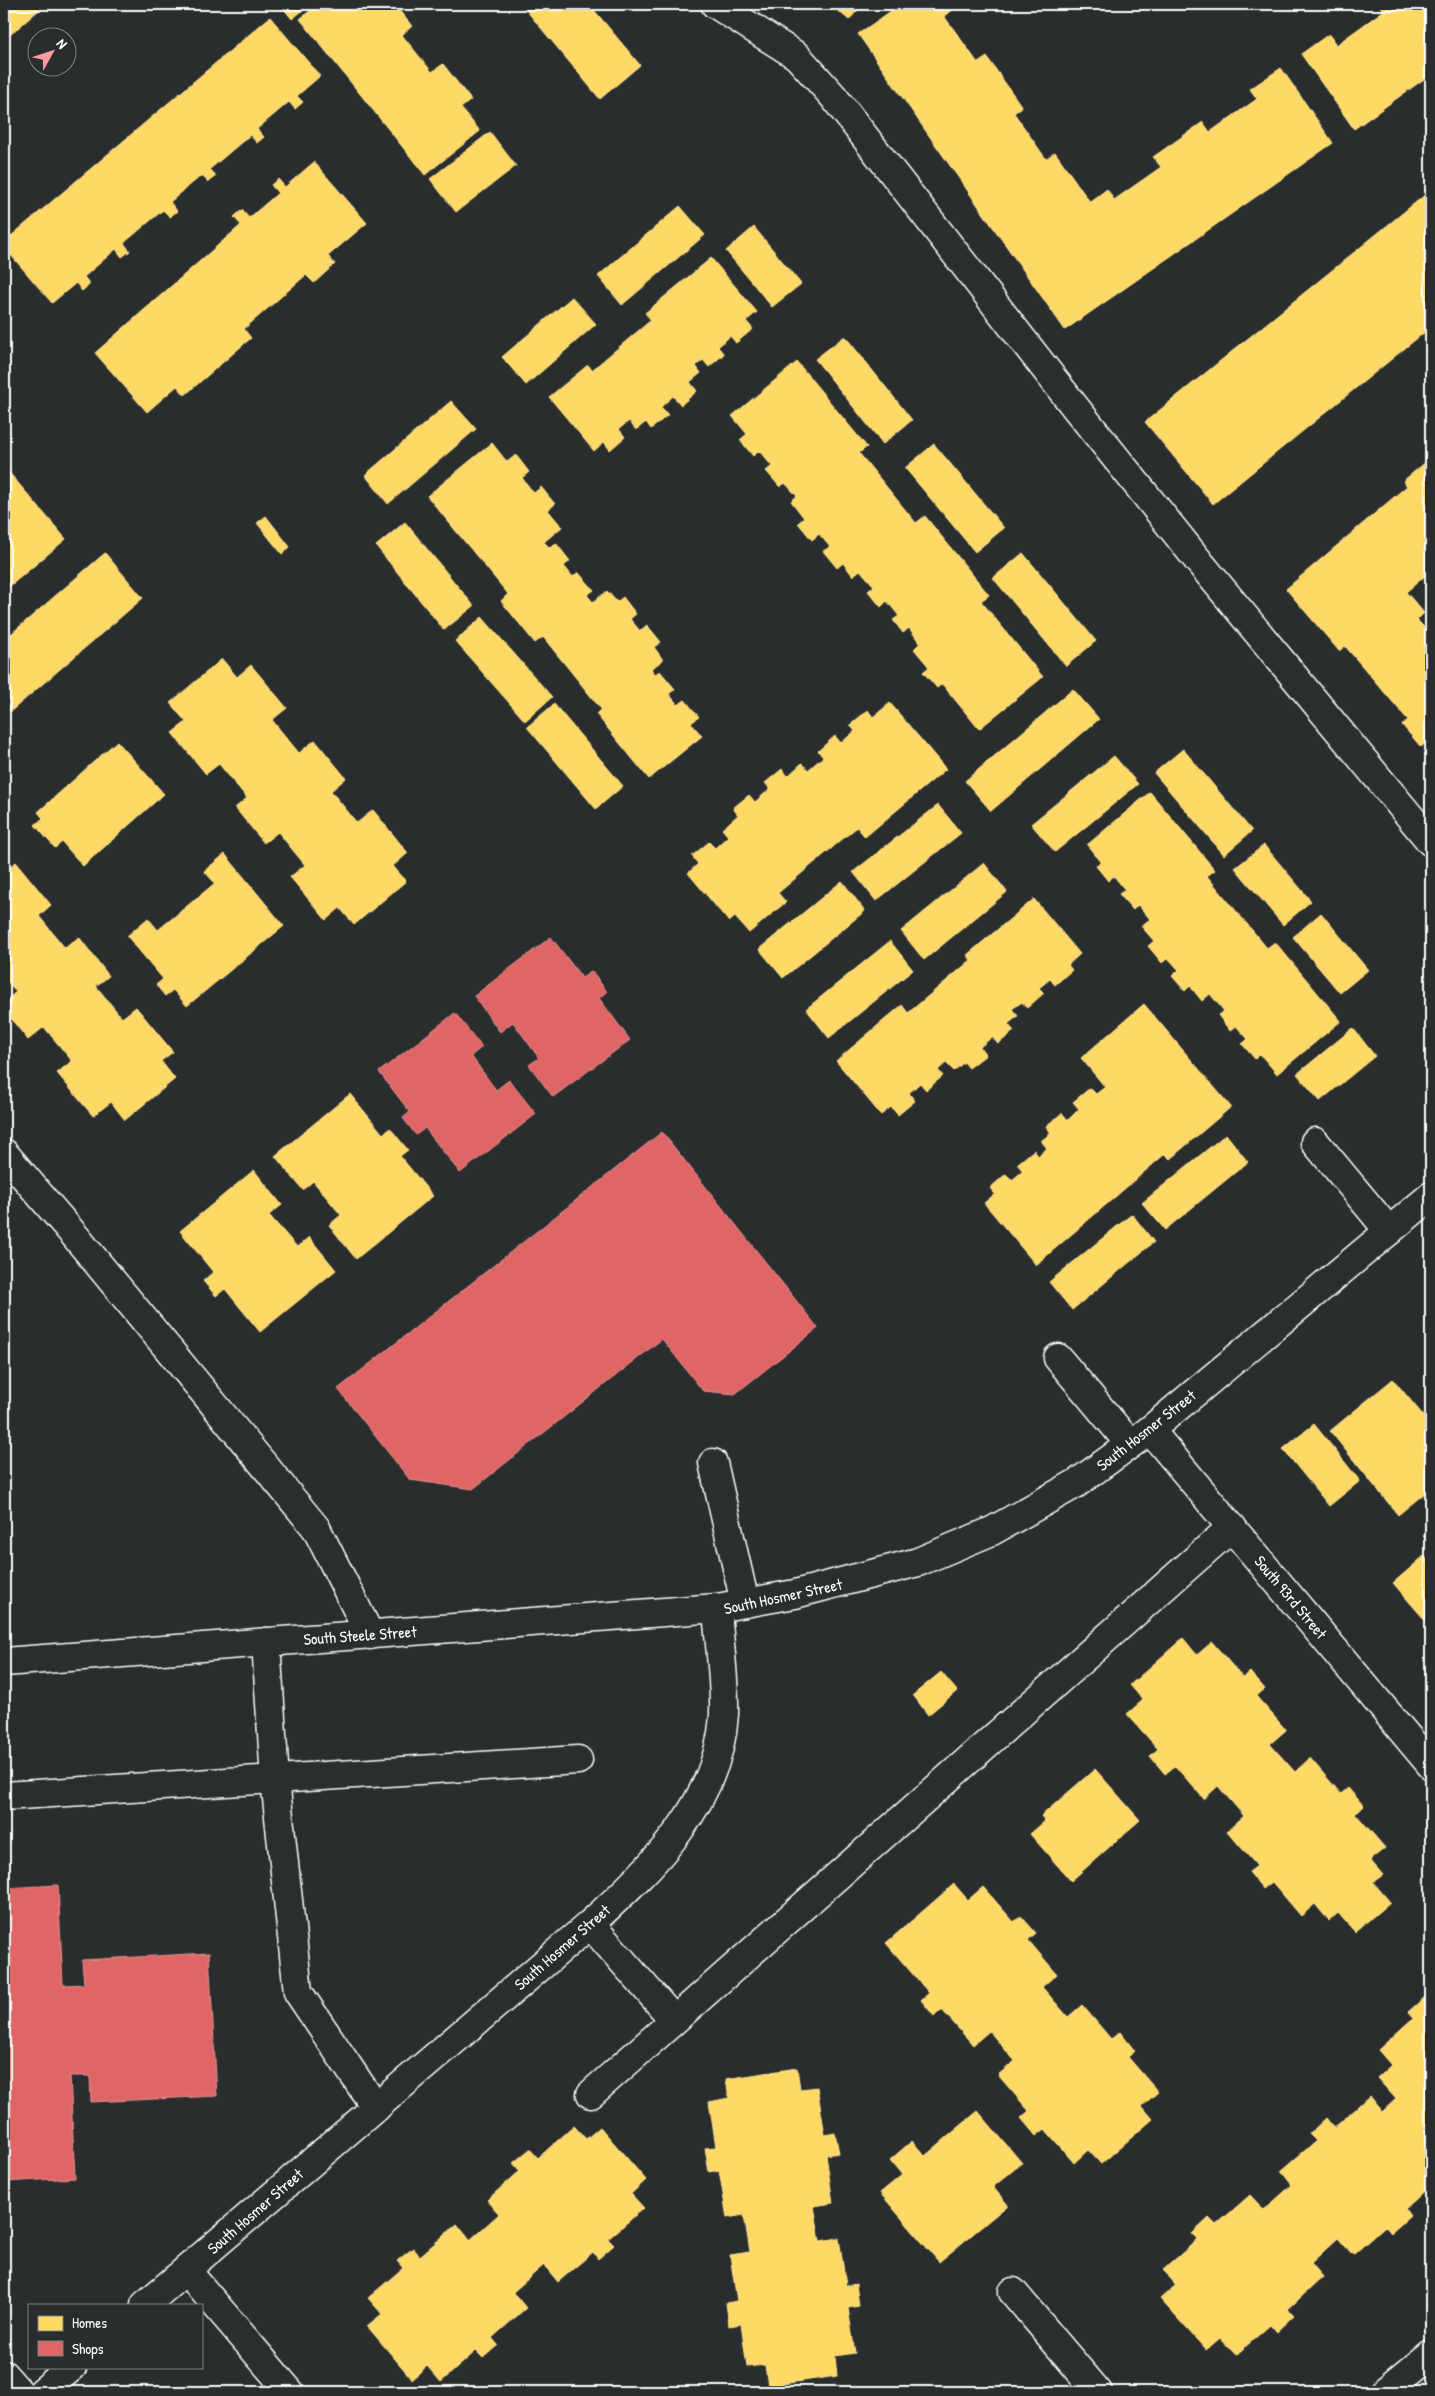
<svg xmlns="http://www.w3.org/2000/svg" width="1435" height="2396" viewBox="0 0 1435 2396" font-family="'Patrick Hand',sans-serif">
<rect width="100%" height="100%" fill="#2a2d2e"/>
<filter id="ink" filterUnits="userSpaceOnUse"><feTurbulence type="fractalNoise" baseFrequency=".02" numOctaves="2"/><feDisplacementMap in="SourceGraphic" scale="10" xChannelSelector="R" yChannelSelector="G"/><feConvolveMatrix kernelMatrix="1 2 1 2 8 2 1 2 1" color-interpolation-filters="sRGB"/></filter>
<g filter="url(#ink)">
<!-- homes -->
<g fill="#ffd966" stroke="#ffe494">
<path d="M 4,4 L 46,4 L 4,40 Z"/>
<path d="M 280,4 L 311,4 L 292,19 Z"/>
<path d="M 318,4 L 394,4 L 412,26 L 402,35 L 432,72 L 443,64 L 471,100 L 461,108 L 480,131 L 425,175 L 300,19 Z"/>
<path d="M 521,4 L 589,4 L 640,65 L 600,99 Z"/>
<path d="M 830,4 L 863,4 L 849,20 Z"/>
<path d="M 901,4 L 950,4 L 954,9 L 944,16 L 978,63 L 987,57 L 1022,107 L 1014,113 L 1046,159 L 1055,152 L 1090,202 L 1107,189 L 1114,200 L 1161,167 L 1153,157 L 1203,122 L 1210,132 L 1257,99 L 1250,89 L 1281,68 L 1333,143 L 1065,330 L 858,34 Z"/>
<path d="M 1379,4 L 1431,4 L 1431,74 L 1354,129 L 1301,54 L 1329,34 L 1336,45 L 1383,11 Z"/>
<path d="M 270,17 L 320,76 L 297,96 L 303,102 L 295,109 L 289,102 L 257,129 L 264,137 L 257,143 L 250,135 L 210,169 L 216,176 L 208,182 L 202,175 L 170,202 L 177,211 L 170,217 L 163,210 L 124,243 L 130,251 L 122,257 L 116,249 L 84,277 L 90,284 L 82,291 L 76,283 L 52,303 L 4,247 L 4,242 Z"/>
<path d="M 490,132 L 516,166 L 456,212 L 430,179 Z"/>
<path d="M 314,162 L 367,223 L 328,256 L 335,264 L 314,283 L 306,275 L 244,329 L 251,338 L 185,395 L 177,386 L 147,412 L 95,353 L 241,225 L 234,217 L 242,210 L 249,218 L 278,193 L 271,185 L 278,179 L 285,187 Z"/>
<path d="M 1431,190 L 1431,327 L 1213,504 L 1145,422 Z"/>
<path d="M 680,206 L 705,235 L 622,305 L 598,276 Z"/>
<path d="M 754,227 L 801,284 L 772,307 L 726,251 Z"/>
<path d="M 711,258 L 757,312 L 746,321 L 753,329 L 736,343 L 730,336 L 718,347 L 724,354 L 709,367 L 703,360 L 696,366 L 701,373 L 690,382 L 697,391 L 681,405 L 673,396 L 661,407 L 668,415 L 651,429 L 646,422 L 636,430 L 629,421 L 619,429 L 625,437 L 610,450 L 604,442 L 594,451 L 549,397 L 588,365 L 592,370 L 651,320 L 645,313 Z"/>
<path d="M 572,297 L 596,324 L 526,385 L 502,357 Z"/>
<path d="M 845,336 L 912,420 L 883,444 L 815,359 Z"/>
<path d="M 797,362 L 867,447 L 859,453 L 916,523 L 925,516 L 989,595 L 981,601 L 1043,677 L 979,729 L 942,684 L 937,688 L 923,672 L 929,667 L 914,649 L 920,643 L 909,628 L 903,633 L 893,620 L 899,616 L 887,601 L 881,607 L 868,591 L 874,586 L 860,570 L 853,576 L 843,563 L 837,568 L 823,551 L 830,547 L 819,534 L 812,540 L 798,523 L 804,518 L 791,501 L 797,496 L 785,483 L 780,487 L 766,471 L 772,466 L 759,451 L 753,456 L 740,440 L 747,434 L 732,416 Z"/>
<path d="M 451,401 L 476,429 L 388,504 L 365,475 Z"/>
<path d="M 492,443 L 507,462 L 516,455 L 529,472 L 522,478 L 534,493 L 541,487 L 555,504 L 548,510 L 562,527 L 544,542 L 550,548 L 556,543 L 570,561 L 564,566 L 573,577 L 578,572 L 594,590 L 587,595 L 593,602 L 607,591 L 617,602 L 623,597 L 636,614 L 630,619 L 640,631 L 647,625 L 661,642 L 654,647 L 663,660 L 651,669 L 655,674 L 660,671 L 675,689 L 669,694 L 678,705 L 685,700 L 699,717 L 691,723 L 702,736 L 649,779 L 596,714 L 601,709 L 543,637 L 535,643 L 501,601 L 508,594 L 427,496 Z"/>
<path d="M 934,444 L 1004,528 L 975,552 L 905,468 Z"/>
<path d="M 1426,462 L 1431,468 L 1431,571 L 1406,592 L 1424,613 L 1417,620 L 1431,634 L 1431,745 L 1428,741 L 1421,747 L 1402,725 L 1408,720 L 1345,646 L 1339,651 L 1286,589 L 1407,486 L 1403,481 Z"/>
<path d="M 7,470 L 66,539 L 4,591 L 4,472 Z"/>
<path d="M 266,516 L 290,547 L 282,554 L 257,523 Z"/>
<path d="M 405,522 L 474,606 L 444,630 L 376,546 Z"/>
<path d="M 105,553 L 143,598 L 10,712 L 4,705 L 4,640 Z"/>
<path d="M 1023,553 L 1096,641 L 1066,666 L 993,578 Z"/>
<path d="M 482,617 L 552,697 L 525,721 L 455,641 Z"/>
<path d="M 222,659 L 237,677 L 251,665 L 287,708 L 272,720 L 299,753 L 315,740 L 346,778 L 331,791 L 357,823 L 373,810 L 408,853 L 393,866 L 406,881 L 354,925 L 340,908 L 326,920 L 290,877 L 305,865 L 278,832 L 264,843 L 235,808 L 247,798 L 219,764 L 206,774 L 172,733 L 186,722 L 170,703 Z"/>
<path d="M 1073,689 L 1099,719 L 991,811 L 965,781 Z"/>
<path d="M 890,703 L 946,769 L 865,837 L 857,827 L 778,893 L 786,902 L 749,933 L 735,917 L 729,922 L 688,873 L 698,864 L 692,856 L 709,842 L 715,848 L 728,836 L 722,829 L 738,815 L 733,808 L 749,795 L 755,802 L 770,789 L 765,783 L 782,769 L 788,776 L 802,763 L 808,770 L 823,757 L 818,751 L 835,736 L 841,743 L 855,731 L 850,725 L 868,710 L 873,717 Z"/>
<path d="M 554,704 L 623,786 L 596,809 L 527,727 Z"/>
<path d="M 117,741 L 164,794 L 83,866 L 62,842 L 55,848 L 35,825 L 43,818 L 38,812 Z"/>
<path d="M 1183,749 L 1252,831 L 1224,855 L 1154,773 Z"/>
<path d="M 1114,756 L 1138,784 L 1055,852 L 1031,824 Z"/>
<path d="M 1150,792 L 1215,870 L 1207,876 L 1267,948 L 1275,942 L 1341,1021 L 1277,1074 L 1260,1054 L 1255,1059 L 1242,1044 L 1248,1039 L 1236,1026 L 1230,1031 L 1218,1015 L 1224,1011 L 1210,994 L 1202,1001 L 1190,986 L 1185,991 L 1172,976 L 1179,970 L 1168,958 L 1162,963 L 1148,946 L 1154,941 L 1141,926 L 1150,919 L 1138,905 L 1133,910 L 1119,894 L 1125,890 L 1114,876 L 1108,881 L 1096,866 L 1101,862 L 1087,845 Z"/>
<path d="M 938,805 L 961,833 L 876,901 L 853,872 Z"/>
<path d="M 1264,845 L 1311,901 L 1283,925 L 1235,868 Z"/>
<path d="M 225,854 L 284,926 L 187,1006 L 173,990 L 165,996 L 156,985 L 163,979 L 127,936 L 148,918 L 158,930 L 215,883 L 204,871 Z"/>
<path d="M 16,862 L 51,905 L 39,916 L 65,948 L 79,937 L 109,976 L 96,986 L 122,1018 L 136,1007 L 173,1052 L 161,1061 L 175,1079 L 125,1120 L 111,1102 L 93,1116 L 57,1073 L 72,1061 L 44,1027 L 28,1040 L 4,1010 L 4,1002 L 16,992 L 4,977 L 4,872 Z"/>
<path d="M 984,863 L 1007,892 L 924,960 L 901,931 Z"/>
<path d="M 842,881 L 865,911 L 783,978 L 759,949 Z"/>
<path d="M 1034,899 L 1080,954 L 1068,965 L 1072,970 L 1055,985 L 1050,979 L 1039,988 L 1044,993 L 1027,1008 L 1022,1002 L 1012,1009 L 1018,1016 L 1008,1024 L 1014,1031 L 998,1044 L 992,1037 L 980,1047 L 986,1055 L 969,1068 L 964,1062 L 954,1071 L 946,1063 L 938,1070 L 943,1076 L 926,1090 L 920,1083 L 909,1093 L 915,1101 L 898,1115 L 891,1107 L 881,1115 L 836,1061 L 902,1005 L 908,1013 L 971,960 L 967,955 Z"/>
<path d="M 1321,913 L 1368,970 L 1340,993 L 1293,937 Z"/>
<path d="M 890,941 L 913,970 L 829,1038 L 806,1009 Z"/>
<path d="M 1144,1004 L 1231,1107 L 1170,1159 L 1165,1154 L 1036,1265 L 984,1203 L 995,1194 L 990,1188 L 1006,1174 L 1012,1180 L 1023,1171 L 1017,1164 L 1034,1150 L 1038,1156 L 1047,1148 L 1041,1141 L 1051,1133 L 1046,1126 L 1062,1113 L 1068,1120 L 1079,1109 L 1073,1102 L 1090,1088 L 1096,1094 L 1105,1087 L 1081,1058 Z"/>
<path d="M 1353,1028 L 1375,1056 L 1320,1101 L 1297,1074 Z"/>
<path d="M 350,1094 L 383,1134 L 390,1128 L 408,1150 L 400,1156 L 433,1196 L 356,1259 L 329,1225 L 341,1215 L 313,1181 L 303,1190 L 275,1156 Z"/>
<path d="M 1226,1134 L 1248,1162 L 1165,1230 L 1142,1203 Z"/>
<path d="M 254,1170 L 282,1205 L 269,1215 L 297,1247 L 309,1237 L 336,1270 L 260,1332 L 225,1289 L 216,1296 L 203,1281 L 213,1272 L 180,1231 Z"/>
<path d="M 1132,1214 L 1154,1242 L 1072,1310 L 1049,1282 Z"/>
<path d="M 1393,1379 L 1431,1425 L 1431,1488 L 1398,1515 L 1330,1431 Z"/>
<path d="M 1314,1424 L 1360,1481 L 1329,1506 L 1283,1449 Z"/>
<path d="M 1431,1529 L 1431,1545 L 1423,1536 Z"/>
<path d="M 1424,1556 L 1431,1564 L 1431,1627 L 1393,1583 Z"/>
<path d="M 1183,1638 L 1197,1655 L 1212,1642 L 1243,1678 L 1250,1672 L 1265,1689 L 1256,1696 L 1286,1730 L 1270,1744 L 1295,1772 L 1310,1758 L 1341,1794 L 1348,1788 L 1364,1806 L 1355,1813 L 1385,1848 L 1370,1860 L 1383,1875 L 1373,1882 L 1390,1902 L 1355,1932 L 1338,1913 L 1329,1921 L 1315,1904 L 1301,1916 L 1272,1882 L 1263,1889 L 1249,1872 L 1257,1866 L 1227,1831 L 1244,1816 L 1218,1786 L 1204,1799 L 1175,1766 L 1165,1774 L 1150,1756 L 1158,1749 L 1127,1714 L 1143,1700 L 1130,1685 Z"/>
<path d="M 941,1672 L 957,1691 L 928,1715 L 913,1695 Z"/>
<path d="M 1095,1769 L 1140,1820 L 1071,1881 L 1030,1834 L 1045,1821 L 1041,1816 Z"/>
<path d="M 954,1884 L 968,1900 L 983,1887 L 1014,1922 L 1021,1916 L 1036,1933 L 1028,1940 L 1057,1974 L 1042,1987 L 1068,2017 L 1082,2005 L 1111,2039 L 1120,2032 L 1135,2051 L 1128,2057 L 1158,2092 L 1142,2106 L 1153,2119 L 1101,2164 L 1088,2150 L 1074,2163 L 1045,2129 L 1036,2136 L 1021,2118 L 1029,2111 L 998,2075 L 1015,2061 L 989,2031 L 973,2045 L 942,2010 L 934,2016 L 921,2000 L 929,1993 L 886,1943 Z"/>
<path d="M 1425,1997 L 1431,2003 L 1431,2120 L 1423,2128 L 1431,2138 L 1431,2163 L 1427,2166 L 1431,2170 L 1431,2185 L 1405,2209 L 1410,2216 L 1391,2233 L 1385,2226 L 1353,2255 L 1338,2238 L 1311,2263 L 1323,2277 L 1288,2309 L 1294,2315 L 1276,2332 L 1270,2325 L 1236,2355 L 1220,2338 L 1206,2350 L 1160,2299 L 1176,2285 L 1163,2270 L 1197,2240 L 1192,2234 L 1209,2218 L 1216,2225 L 1250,2195 L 1264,2210 L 1292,2185 L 1281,2171 L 1316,2141 L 1309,2134 L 1326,2118 L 1334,2128 L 1369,2096 L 1382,2112 L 1396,2099 L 1377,2078 L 1391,2065 L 1378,2050 L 1413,2018 L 1408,2012 Z"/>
<path d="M 797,2068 L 800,2089 L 817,2087 L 825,2135 L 835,2133 L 839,2153 L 826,2155 L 833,2203 L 814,2206 L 820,2241 L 839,2238 L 846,2286 L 856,2284 L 859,2306 L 848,2308 L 855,2353 L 835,2356 L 837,2376 L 768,2386 L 765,2365 L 747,2367 L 741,2324 L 729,2326 L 726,2303 L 737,2301 L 730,2255 L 750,2252 L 744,2215 L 727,2218 L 719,2170 L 709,2172 L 705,2148 L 716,2147 L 709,2102 L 729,2098 L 726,2079 Z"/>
<path d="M 978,2111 L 1022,2163 L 993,2187 L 1008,2205 L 939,2262 L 880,2193 L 902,2175 L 890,2160 L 912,2141 L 925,2156 Z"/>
<path d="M 574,2126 L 586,2139 L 600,2127 L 646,2180 L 631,2194 L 644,2208 L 608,2239 L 614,2245 L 598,2259 L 593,2252 L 558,2282 L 544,2265 L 513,2292 L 526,2308 L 492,2338 L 498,2345 L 483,2358 L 476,2351 L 441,2382 L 427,2366 L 412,2379 L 367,2326 L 382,2314 L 368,2298 L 403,2268 L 397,2261 L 413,2248 L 420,2256 L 457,2224 L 470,2240 L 499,2214 L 487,2200 L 520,2171 L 513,2163 L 530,2149 L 538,2158 Z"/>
</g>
<!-- shops -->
<g fill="#e06666" stroke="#e99494">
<path d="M 551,937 L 582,978 L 592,971 L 607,992 L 599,998 L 630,1040 L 553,1097 L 529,1065 L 539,1058 L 513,1022 L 500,1032 L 474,996 Z"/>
<path d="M 455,1013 L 482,1047 L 471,1056 L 496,1090 L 509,1080 L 536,1114 L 460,1173 L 425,1128 L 416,1135 L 403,1118 L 410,1112 L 379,1072 Z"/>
<path d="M 662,1132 L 818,1328 L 735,1394 L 703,1391 L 662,1339 L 473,1489 L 410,1480 L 338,1389 Z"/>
<path d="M 58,1885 L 63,1985 L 84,1984 L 82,1960 L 209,1953 L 217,2096 L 91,2102 L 90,2076 L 70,2076 L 75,2178 L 4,2182 L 4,1888 Z"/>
</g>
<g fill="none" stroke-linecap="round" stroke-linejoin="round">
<!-- minor casing -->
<g stroke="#fff" stroke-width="31">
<g id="minor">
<path d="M 715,4 L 797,56 L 833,96 L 1075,407 L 1201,564 L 1431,842"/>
<path d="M 1315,1142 L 1389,1231"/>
<path d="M 4,1153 L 76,1237 L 316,1528 L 370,1635"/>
<path d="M 1058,1358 L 1130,1444"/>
<path d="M 1150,1430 L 1431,1765"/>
<path d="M 713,1463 L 745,1603"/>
<path d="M 266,1642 L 275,1780 L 298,1992 L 376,2108"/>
<path d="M 4,1796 L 578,1760"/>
<path d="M 590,1924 L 674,2020"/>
<path d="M 591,2094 L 1232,1527"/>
<path d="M 186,2270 L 290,2392"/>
<path d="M 1013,2292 L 1098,2392"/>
<path d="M 145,2305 L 590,1924 C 652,1867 719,1804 724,1714 C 725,1680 719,1643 717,1608"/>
<path d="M 4,2375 L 19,2392"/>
<path d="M 42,2392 L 72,2367"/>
<path d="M 1385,2392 L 1431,2354"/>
</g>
</g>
<!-- major casing -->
<g stroke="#fff" stroke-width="31">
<path id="major" d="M 4,1662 L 717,1608 L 795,1594 L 918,1562 L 992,1531 L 1077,1483 L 1150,1430 L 1431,1196"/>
</g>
<!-- minor -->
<use href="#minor" stroke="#2a2d2e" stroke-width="28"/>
<!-- major -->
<use href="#major" stroke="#2a2d2e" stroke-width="28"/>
</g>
</g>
<g text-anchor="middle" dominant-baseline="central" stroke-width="5" stroke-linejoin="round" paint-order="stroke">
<!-- street labels -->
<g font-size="16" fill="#fff" stroke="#2a2d2e">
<text transform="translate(1146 1430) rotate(-38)">South Hosmer Street</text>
<text transform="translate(783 1596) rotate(-12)">South Hosmer Street</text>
<text transform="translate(1291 1597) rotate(50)">South 93rd Street</text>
<text transform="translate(360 1635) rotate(-4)">South Steele Street</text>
<text transform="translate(562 1947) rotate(-41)">South Hosmer Street</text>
<text transform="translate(255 2211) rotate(-41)">South Hosmer Street</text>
</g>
</g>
<!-- margin -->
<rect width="1435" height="2396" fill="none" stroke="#2a2d2e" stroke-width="20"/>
<rect x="10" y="10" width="1415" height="2376" fill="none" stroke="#fff" stroke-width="2" filter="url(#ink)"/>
<!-- legend -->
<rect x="28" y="2304" width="175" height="65" fill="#2a2d2e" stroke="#7f8182"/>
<rect x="38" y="2316" width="25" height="15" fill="#ffd966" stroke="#7f8182"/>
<text x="72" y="2328" font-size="15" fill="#ffffff">Homes</text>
<rect x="38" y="2341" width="25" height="15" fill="#e06666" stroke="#7f8182"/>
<text x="72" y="2354" font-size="15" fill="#ffffff">Shops</text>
<!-- north arrow -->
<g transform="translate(52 52) rotate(50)"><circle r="24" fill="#2a2d2e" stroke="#7f8182"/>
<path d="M0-4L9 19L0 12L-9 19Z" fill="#ff9aa2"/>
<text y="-8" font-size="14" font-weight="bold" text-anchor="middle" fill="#ffffff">N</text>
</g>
</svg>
